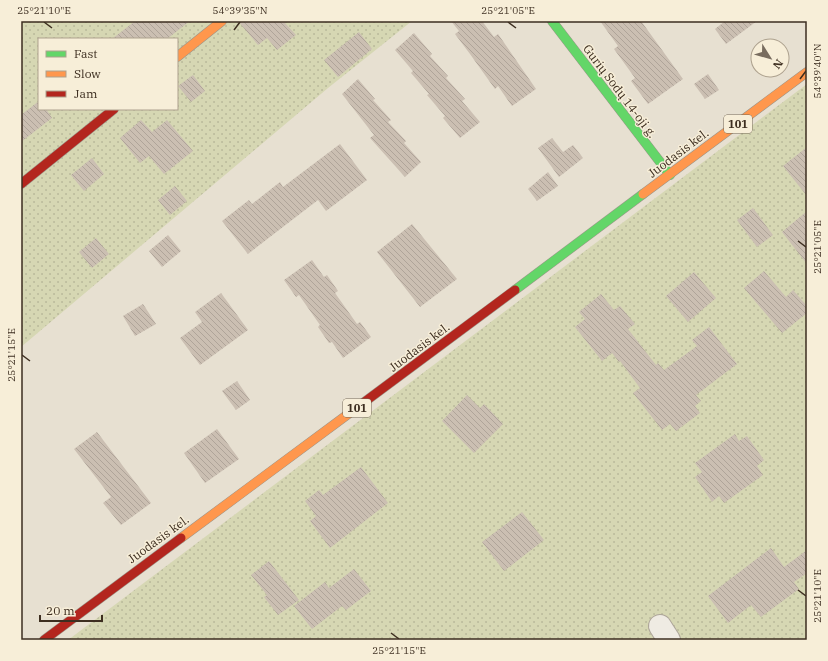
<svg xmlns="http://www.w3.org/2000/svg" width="828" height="661" viewBox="0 0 828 661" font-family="'IBM Plex Serif',serif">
<defs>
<pattern id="grass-dots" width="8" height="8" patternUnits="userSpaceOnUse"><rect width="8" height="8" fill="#d6d7b3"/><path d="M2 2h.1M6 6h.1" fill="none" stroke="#b9b99a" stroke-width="1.8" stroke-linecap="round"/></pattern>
<pattern id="building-back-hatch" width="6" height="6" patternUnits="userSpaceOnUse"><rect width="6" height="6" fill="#cbbfb2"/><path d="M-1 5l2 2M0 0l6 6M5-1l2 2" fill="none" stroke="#afa499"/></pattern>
</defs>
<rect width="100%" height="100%" fill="#e7e0d1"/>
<!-- grass -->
<g fill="url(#grass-dots)" fill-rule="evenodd">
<path d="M 21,21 L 412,21 L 328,88 L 21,347 ZM 39,39 L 177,39 L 177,109 L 39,109 Z"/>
<path d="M 807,84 L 807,640 L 68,640 Z"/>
</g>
<!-- building -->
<g fill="url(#building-back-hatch)">
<path d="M 135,21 L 190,21 L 167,39 L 112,39 Z"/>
<path d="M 238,21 L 287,21 L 285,23 L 296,35 L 277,50 L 267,38 L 258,45 Z"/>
<path d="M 451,21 L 482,21 L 494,37 L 498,34 L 536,89 L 512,106 L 498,86 L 495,89 L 470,54 L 455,34 L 459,31 Z"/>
<path d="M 600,21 L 641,21 L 683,79 L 648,104 L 631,81 L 635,78 L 614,49 L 618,46 Z"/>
<path d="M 725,21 L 757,21 L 726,44 L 715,29 Z"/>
<path d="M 359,32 L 372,49 L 338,77 L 324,60 Z"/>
<path d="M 414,33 L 432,54 L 430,56 L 448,76 L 446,78 L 465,99 L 462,101 L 480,122 L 460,138 L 443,118 L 445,116 L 427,95 L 429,94 L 411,73 L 413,71 L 395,50 Z"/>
<path d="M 708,74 L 719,90 L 705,99 L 694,84 Z"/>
<path d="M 193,75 L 205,91 L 191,102 L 178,86 Z"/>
<path d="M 358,79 L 375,99 L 373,100 L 391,120 L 388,122 L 406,141 L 404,143 L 421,162 L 405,177 L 370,138 L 374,135 L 342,94 Z"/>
<path d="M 39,101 L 39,109 L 46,109 L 52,118 L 21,142 L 21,115 Z"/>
<path d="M 141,120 L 152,132 L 167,120 L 193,151 L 164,174 L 149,156 L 140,163 L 120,138 Z"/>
<path d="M 552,138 L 563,152 L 573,145 L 583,158 L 559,177 L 538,148 Z"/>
<path d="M 340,144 L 367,180 L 326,211 L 318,200 L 248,254 L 222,221 L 249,200 L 252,204 L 280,182 L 283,187 Z"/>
<path d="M 807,147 L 807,196 L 783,166 Z"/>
<path d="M 92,158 L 104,174 L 84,191 L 71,175 Z"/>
<path d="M 548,172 L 558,186 L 537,201 L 528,189 Z"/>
<path d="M 175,186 L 187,201 L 170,215 L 158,200 Z"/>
<path d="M 753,208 L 773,235 L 757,247 L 737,220 Z"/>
<path d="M 807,211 L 807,264 L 782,232 Z"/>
<path d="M 412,224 L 457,279 L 420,307 L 377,252 Z"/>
<path d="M 168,235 L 181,251 L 162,267 L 149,251 Z"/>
<path d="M 96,238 L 109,254 L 92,268 L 79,252 Z"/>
<path d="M 312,260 L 324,277 L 327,275 L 338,291 L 335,293 L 357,324 L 360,322 L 371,337 L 343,358 L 332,342 L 329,343 L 318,327 L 320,325 L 299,295 L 296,297 L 284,280 Z"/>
<path d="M 764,271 L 786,297 L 793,290 L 807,306 L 807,313 L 782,333 L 744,288 Z"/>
<path d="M 694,272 L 716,298 L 688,322 L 666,296 Z"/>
<path d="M 221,293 L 248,330 L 200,365 L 180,338 L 202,322 L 195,312 Z"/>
<path d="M 601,294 L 614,310 L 620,306 L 635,324 L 628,329 L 656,365 L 658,363 L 664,370 L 697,346 L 692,340 L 709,327 L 737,364 L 696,395 L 701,401 L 695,406 L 700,413 L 676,431 L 670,424 L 662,430 L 633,393 L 640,388 L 620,361 L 619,362 L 612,353 L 602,361 L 575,327 L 585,319 L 579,312 Z"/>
<path d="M 143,304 L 156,324 L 135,336 L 123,316 Z"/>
<path d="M 237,381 L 250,400 L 236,410 L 222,391 Z"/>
<path d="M 467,395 L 480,408 L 484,404 L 503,424 L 474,453 L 442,421 Z"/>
<path d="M 217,429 L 239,459 L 205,483 L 184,453 Z"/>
<path d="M 97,432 L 151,503 L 121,525 L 103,503 L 111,497 L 74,449 Z"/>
<path d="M 735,434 L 739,441 L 747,436 L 764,460 L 757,466 L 763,475 L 724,503 L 719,496 L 712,502 L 695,477 L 702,472 L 695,463 Z"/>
<path d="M 361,467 L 388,503 L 330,548 L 310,521 L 316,516 L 305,501 L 319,490 L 323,495 Z"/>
<path d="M 522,512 L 544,540 L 504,571 L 482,542 Z"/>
<path d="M 771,548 L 784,567 L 807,550 L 807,573 L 794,582 L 799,589 L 761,617 L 751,605 L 728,623 L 708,596 Z"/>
<path d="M 269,561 L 299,600 L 278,615 L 264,597 L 267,595 L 251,575 Z"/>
<path d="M 354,569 L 371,591 L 346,610 L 342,606 L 312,629 L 294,606 L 325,582 L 329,588 Z"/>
</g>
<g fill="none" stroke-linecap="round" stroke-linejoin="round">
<!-- street casing -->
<g stroke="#ada599" stroke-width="24">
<path id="street" d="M 660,626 L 669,640"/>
</g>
<!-- fast casing -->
<g stroke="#9c958a" stroke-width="10">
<g id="fast">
<path d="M 552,21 L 670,175"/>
<path d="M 515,290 L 643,194"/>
</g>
</g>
<!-- slow casing -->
<g stroke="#9c958a" stroke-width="10">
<g id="slow">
<path d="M 177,57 L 222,21"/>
<path d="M 643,194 L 807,72"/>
<path d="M 181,538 L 355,409"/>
</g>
</g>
<!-- jam casing -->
<g stroke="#9c958a" stroke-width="10">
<g id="jam">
<path d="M 21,184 L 114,109"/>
<path d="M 355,409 L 515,290"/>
<path d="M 44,640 L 181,538"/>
</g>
</g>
<!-- street -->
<use href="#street" stroke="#efebe3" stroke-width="22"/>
<!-- fast -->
<use href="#fast" stroke="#63d668" stroke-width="9"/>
<!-- slow -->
<use href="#slow" stroke="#ff974d" stroke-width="9"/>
<!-- jam -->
<use href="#jam" stroke="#b3261e" stroke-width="9"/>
</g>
<!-- ticks -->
<path fill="none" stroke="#3d2e20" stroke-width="1.5" d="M 44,22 L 52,28M 508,22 L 516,28M 234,30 L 240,22M 800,79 L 806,71M 798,241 L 806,247M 22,355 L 30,361M 798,590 L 806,596M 391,633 L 399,639"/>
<g text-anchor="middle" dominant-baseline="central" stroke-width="3" stroke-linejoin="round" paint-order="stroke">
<!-- shield labels -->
<g fill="#f7eed8" stroke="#756857" stroke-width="1">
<rect x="724" y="115" width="28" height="18" rx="3"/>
<rect x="343" y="399" width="28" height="18" rx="3"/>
</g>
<g font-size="11" font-weight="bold" fill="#3d2e20">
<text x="738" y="124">101</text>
<text x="357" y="408">101</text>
</g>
<!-- street labels -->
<g font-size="12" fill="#3d2e20" stroke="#f7eed8">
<text transform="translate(620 91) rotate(53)">Gurių Sodų 14-oji g.</text>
<text transform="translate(678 153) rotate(-37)">Juodasis kel.</text>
<text transform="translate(419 347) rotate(-37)">Juodasis kel.</text>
<text transform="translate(158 539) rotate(-36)">Juodasis kel.</text>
</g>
</g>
<!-- border -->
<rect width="828" height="661" fill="none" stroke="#f7eed8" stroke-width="44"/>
<!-- legend -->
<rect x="38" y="38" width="140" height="72" fill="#f7eed8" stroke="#ada18e"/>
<rect x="46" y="51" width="20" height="6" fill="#63d668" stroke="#ada18e"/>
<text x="74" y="58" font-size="12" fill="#3d2e20">Fast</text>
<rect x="46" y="71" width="20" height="6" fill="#ff974d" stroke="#ada18e"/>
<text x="74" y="78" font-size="12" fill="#3d2e20">Slow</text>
<rect x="46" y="91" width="20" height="6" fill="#b3261e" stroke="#ada18e"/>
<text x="74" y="98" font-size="12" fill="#3d2e20">Jam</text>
<!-- north arrow -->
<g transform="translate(770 58) rotate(127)"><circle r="19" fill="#f7eed8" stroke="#ada18e"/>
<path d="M0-3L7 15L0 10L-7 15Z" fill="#786c5e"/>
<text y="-6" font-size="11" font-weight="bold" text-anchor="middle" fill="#3d2e20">N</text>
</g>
<!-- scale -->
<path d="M40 615v6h62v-6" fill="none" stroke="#3d2e20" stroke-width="2"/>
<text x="46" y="615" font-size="12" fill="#3d2e20" stroke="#f7eed8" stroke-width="3" paint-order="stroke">20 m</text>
<rect x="22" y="22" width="784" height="617" fill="none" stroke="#3d2e20" stroke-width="1.5"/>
<g font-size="10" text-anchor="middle" fill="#3d2e20">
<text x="44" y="14">25°21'10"E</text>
<text x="240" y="14">54°39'35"N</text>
<text x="508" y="14">25°21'05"E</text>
<text transform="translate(817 71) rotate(-90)" y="4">54°39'40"N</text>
<text transform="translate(817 247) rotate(-90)" y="4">25°21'05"E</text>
<text transform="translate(11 355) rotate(-90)" y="4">25°21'15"E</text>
<text transform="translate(817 596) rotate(-90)" y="4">25°21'10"E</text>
<text x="399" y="654">25°21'15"E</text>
</g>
</svg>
